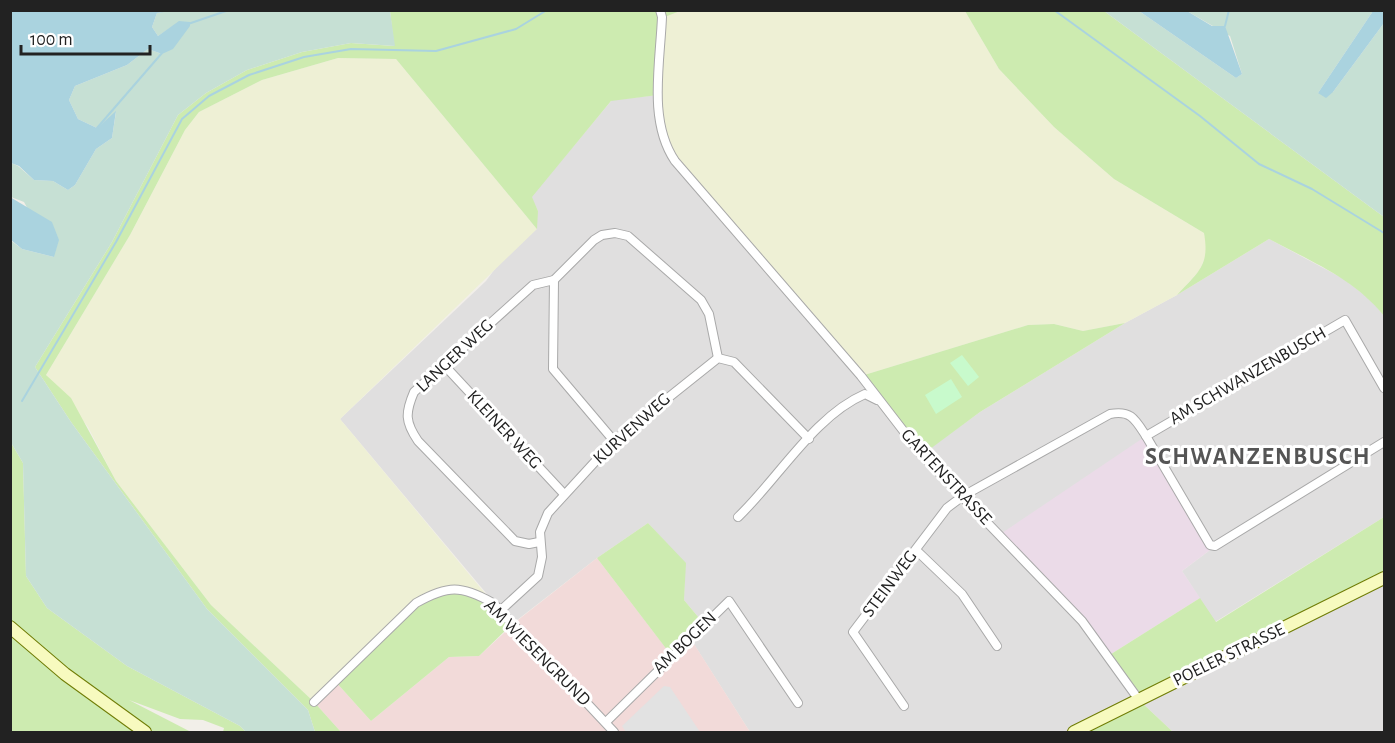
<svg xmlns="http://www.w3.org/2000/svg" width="1395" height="743" viewBox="0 0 1395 743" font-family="'Alegreya Sans',sans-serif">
<rect width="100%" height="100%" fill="#f2efe9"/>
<!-- residential -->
<path fill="#e0dfdf" d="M 658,95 L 922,454 L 980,412 L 1125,323 L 1177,295 L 1269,239 L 1344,279 L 1372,301 L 1384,316 L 1384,517 L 1215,622 L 1182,571 L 1210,550 L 1082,621 L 1139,700 L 1384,578 L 1384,732 L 1173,732 L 1139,700 L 1074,732 L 750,732 L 690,638 L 704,624 L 684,600 L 685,563 L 648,523 L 597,558 L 512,624 L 340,419 L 486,281 L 538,211 L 531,197 L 612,100 Z"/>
<!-- commercial -->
<path fill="#f2dad9" d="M 597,558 L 675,660 L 694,644 L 750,732 L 341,732 L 314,702 L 335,681 L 371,721 L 449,657 L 479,656 L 518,620 Z"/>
<!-- industrial -->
<path fill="#ebdbe8" d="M 1146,436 L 1210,545 L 1210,550 L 1182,571 L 1200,598 L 1108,656 L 999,535 Z"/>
<!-- farmland -->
<g fill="#eef0d5">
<path d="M 680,10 L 965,11 L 999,69 L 1054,127 L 1114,179 L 1204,233 L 1208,251 L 1199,271 L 1177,295 L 1125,323 L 1083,331 L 1054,324 L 1028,325 L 861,376 L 675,161 L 659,124 L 662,17 Z"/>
<path d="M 338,58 L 396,59 L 537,229 L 340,419 L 493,603 L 455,588 L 314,702 L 211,605 L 116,481 L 88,427 L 46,375 L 130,235 L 185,130 L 199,112 L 262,80 Z"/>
</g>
<!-- grass -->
<g fill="#cdebb0">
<path d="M 390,11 L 680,11 L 662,18 L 658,95 L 611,101 L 532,197 L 538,211 L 537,229 L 396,59 L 338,58 L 262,80 L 199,112 L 185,130 L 130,235 L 46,375 L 71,398 L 116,481 L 211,605 L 314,702 L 341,732 L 315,732 L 308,710 L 207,609 L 71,422 L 35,367 L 112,242 L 178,115 L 206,93 L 247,70 L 302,52 L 351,43 L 394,46 Z"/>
<path d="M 965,11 L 1104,11 L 1384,217 L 1384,316 C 1355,279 1310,261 1269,239 L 1177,295 C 1198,272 1210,266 1204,233 L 1114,179 L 1054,127 L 999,69 Z"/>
<path d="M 1125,323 L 980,412 L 922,455 L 861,376 L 1028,325 L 1054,324 L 1083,331 Z"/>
<path d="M 10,441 L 23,463 L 26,576 L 47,608 L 127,666 L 240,726 L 246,732 L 223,732 L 224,728 L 203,720 L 180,719 L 129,700 L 191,732 L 11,732 Z"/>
<path d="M 1384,517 L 1384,576 L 1140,701 L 1173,732 L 1074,732 L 1139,700 L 1108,656 L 1200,598 L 1216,622 Z"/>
<path d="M 648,523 L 686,563 L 684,600 L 704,624 L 671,655 L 597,558 Z"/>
<path d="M 436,592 L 476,594 L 512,624 L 479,656 L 449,657 L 371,721 L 335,681 L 416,603 Z"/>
</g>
<!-- wetland -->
<g fill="#c6e0d4">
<path d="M 171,10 L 390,11 L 395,46 L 351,43 L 302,52 L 247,70 L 206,93 L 178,115 L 112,242 L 35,367 L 71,422 L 207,609 L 308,710 L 315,732 L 246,732 L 240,726 L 127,666 L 47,608 L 26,576 L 23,463 L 10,441 L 10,240 L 22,249 L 54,257 L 24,202 L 11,197 L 11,163 L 18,166 L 34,180 L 53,181 L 68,190 L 75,185 L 96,149 L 112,138 L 116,112 L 97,128 L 78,119 L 69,100 L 75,86 L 127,65 L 148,49 L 162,54 L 179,22 L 158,36 L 152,27 L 157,13 Z"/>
<path d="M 1104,11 L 1139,11 L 1236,78 L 1242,74 L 1230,36 L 1187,11 L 1373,11 L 1318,93 L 1333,92 L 1384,23 L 1384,217 Z"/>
</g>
<!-- park -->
<g fill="#c8facc">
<path d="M 962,355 L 979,377 L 968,386 L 950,363 Z"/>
<path d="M 951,379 L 962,397 L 936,414 L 925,395 Z"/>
</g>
<!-- parking -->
<path fill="#e2e2e2" d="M 664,686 L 670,687 L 700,732 L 626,732 L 622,726 Z"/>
<!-- water -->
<g fill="#aad3df">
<path d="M 10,11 L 171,11 L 157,13 L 152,27 L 158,36 L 179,21 L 190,22 L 190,26 L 173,49 L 162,54 L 148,49 L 127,65 L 75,86 L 69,100 L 78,119 L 97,128 L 116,111 L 112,138 L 96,149 L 75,185 L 68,190 L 53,181 L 34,180 L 19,166 L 11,163 Z"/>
<path d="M 1139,11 L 1187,11 L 1212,26 L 1225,26 L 1242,74 L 1236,78 Z"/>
<path d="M 1373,11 L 1384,11 L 1384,23 L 1333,92 L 1326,98 L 1318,93 Z"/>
<path d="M 10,197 L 52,222 L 59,240 L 54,257 L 22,249 L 11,240 Z"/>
</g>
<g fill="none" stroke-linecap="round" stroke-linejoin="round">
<!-- stream -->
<g stroke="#aad3df" stroke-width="2">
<path d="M 1054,10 L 1200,116 L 1259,164 L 1312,189 L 1384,233"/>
<path d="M 188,24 L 229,10"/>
<path d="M 1225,26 L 1229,10"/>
<path d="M 97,128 L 162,53"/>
<path d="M 22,401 L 116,242 L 182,119 L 209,96 L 249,75 L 304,57 L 351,49 L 436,51 L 516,29 L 547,10"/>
</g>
<!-- minor casing -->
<g stroke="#a9a9a9" stroke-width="10">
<g id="minor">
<path d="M 660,10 L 662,17 C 660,65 648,121 675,161 L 861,376 L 922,455 L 1082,621 L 1139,700"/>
<path d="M 554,280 L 553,369 L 614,441"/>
<path d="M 444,365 L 564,494"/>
<path d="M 1384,388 L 1345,320 L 1146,436 L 1210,545 L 1215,546 L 1384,442"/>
<path d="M 738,517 C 778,479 814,416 865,394 L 877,400"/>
<path d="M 539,542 L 529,544 L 515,541 L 418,441 C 405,422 405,413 414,392 L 533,285 L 554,280 L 594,240 L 602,235 L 615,233 L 628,236 L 701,300 L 709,314 L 718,358"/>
<path d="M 916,550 L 962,594 L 997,646"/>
<path d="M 500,611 L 538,576 L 542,557 L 540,532 L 548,513 L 614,441 L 718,358 L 734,362 L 809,439"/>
<path d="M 314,702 L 416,603 C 448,585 461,585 493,603 L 614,732"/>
<path d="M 904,706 L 853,632 L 947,508 L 963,496 L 1110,414 C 1131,410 1135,419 1146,436"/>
<path d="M 606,722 L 729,601 L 798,703"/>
</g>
</g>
<!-- secondary casing -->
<g stroke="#707d05" stroke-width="14">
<g id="secondary">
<path d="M 10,627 L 65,674 L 145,732"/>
<path d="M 1074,732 L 1384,578"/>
</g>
</g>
<!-- minor -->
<use href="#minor" stroke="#fff" stroke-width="8"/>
<!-- secondary -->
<use href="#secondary" stroke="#f7fabf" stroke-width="12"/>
</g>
<g text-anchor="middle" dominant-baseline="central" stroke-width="6" stroke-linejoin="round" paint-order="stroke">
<!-- street labels -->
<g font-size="18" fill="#222" stroke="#fff">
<text transform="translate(455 356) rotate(-43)">LANGER WEG</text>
<text transform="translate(1248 376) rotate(-30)">AM SCHWANZENBUSCH</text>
<text transform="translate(632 429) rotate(-42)">KURVENWEG</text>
<text transform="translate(504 430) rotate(47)">KLEINER WEG</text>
<text transform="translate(946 477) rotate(47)">GARTENSTRASSE</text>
<text transform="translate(890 584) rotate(-53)">STEINWEG</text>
<text transform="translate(685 643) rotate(-44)">AM BOGEN</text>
<text transform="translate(537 653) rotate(45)">AM WIESENGRUND</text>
<text transform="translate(1229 655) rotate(-26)">POELER STRASSE</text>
</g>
<!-- district labels -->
<g font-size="24" font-weight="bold" letter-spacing="1.5" fill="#555" stroke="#fff">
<text x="1258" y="457">SCHWANZENBUSCH</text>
</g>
</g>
<!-- border -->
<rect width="1395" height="743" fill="none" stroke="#222222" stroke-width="24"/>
<!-- scale -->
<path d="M21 45v9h129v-9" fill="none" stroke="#222222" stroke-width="3"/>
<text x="30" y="45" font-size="18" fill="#222222" stroke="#ffffff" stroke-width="4.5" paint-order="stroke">100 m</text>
</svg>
